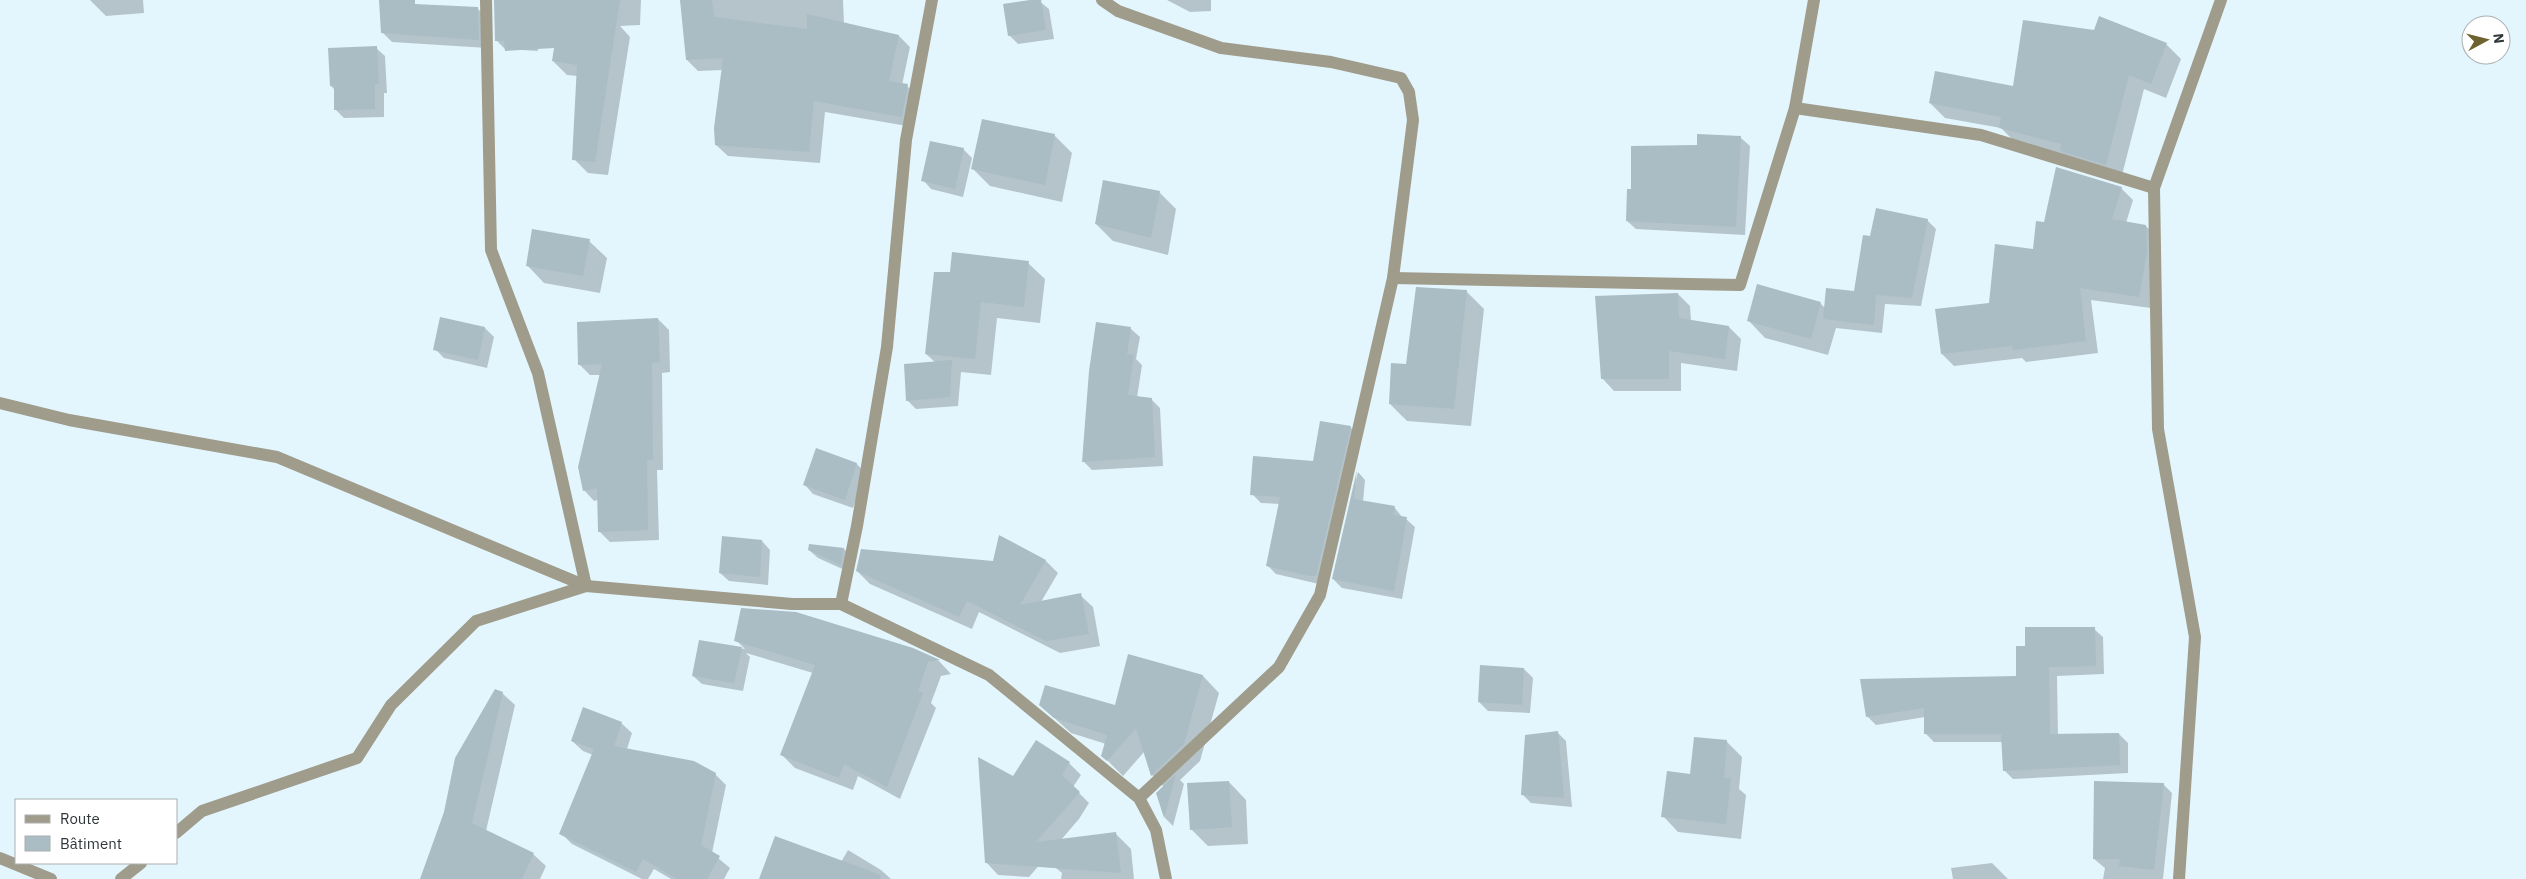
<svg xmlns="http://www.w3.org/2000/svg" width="2526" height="879" viewBox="0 0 2526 879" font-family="'IBM Plex Sans',sans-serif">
<rect width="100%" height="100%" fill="#e3f6fe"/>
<!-- shadow -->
<g fill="#0003">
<path d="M 90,0 L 143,0 L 144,13 L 106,16 Z"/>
<path d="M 495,0 L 534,0 L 538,51 L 505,49 L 496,40 Z"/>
<path d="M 592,0 L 641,0 L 640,25 L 620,26 L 630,37 L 608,175 L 588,173 L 574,159 L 577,76 L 567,75 L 553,61 Z"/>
<path d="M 681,0 L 843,0 L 844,24 L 899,36 L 910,47 L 902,85 L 907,86 L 919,97 L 913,127 L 825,112 L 820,163 L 728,156 L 716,145 L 723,70 L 698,71 L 687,60 Z"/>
<path d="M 1038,0 L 1049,9 L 1054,39 L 1018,44 L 1009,35 Z"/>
<path d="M 1167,0 L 1211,0 L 1211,11 L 1190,12 Z"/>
<path d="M 477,8 L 486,17 L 487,48 L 392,42 L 383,33 Z"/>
<path d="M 2166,44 L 2181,59 L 2166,98 L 2144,89 L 2121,179 L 2015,142 L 2001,128 L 1945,118 L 1930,103 L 2014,87 Z"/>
<path d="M 376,48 L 385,56 L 387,93 L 384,93 L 384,117 L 344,118 L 335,109 L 335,90 L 331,86 Z"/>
<path d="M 1054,135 L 1072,153 L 1062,202 L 990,186 L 972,168 Z"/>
<path d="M 1741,138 L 1750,146 L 1745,235 L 1636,229 L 1627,221 L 1632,191 L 1698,146 Z"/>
<path d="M 963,149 L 972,158 L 963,197 L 931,189 L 923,180 Z"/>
<path d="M 2121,188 L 2133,200 L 2126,223 L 2146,226 L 2158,239 L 2151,308 L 2091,300 L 2098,353 L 2026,362 L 2022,358 L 1954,366 L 1942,354 L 1990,304 L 2034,250 L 2045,223 Z"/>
<path d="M 1159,192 L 1176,209 L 1168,255 L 1113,241 L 1096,224 Z"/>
<path d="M 1927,220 L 1936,229 L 1921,306 L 1885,304 L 1882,333 L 1836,328 L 1828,355 L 1765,338 L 1748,320 L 1820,303 L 1825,308 L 1855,292 L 1871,238 Z"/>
<path d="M 589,241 L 607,258 L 600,293 L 544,283 L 527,265 Z"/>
<path d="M 1028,263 L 1045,279 L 1040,323 L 997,318 L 991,375 L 961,372 L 958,406 L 916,409 L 907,400 L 936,363 L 926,354 L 951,273 Z"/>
<path d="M 1466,291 L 1484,309 L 1471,426 L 1407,421 L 1390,404 L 1407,365 Z"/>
<path d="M 1678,294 L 1690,306 L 1691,321 L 1729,327 L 1741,339 L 1737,371 L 1681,363 L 1681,391 L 1614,391 L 1602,378 Z"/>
<path d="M 441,318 L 485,328 L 494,337 L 487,368 L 444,358 L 435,349 Z"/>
<path d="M 658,319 L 669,330 L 670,372 L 662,373 L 663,470 L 657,470 L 659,540 L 610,542 L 599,531 L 598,500 L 594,501 L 584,490 L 601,375 L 590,375 L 579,364 Z"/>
<path d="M 1097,323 L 1131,329 L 1140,337 L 1136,359 L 1142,365 L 1137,398 L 1151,399 L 1160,408 L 1163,466 L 1092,470 L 1084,462 Z"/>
<path d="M 1350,427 L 1359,435 L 1319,584 L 1276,574 L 1268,566 L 1280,504 L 1261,503 L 1252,494 L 1314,462 Z"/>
<path d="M 857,464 L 865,473 L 853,508 L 813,494 L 805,485 Z"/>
<path d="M 1358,472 L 1365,480 L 1363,502 L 1394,507 L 1403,518 L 1406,519 L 1415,527 L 1402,599 L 1342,588 L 1333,579 Z"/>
<path d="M 999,537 L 1046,561 L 1058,573 L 1041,602 L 1080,595 L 1093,607 L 1100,646 L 1060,653 L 979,612 L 972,629 L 870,584 L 857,571 L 994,563 Z"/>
<path d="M 762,541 L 770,550 L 768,585 L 729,581 L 720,573 Z"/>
<path d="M 844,549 L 852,557 L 849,572 L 818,558 L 809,550 Z"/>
<path d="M 2094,629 L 2103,637 L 2104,674 L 2057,676 L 2058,735 L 2119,734 L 2128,743 L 2128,773 L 2013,779 L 2004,770 L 2003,742 L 1934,742 L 1925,733 L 1925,717 L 1876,725 L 1867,716 L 2017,678 L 2026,647 Z"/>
<path d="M 736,640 L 913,649 L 939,661 L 951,674 L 941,676 L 931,703 L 936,708 L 900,799 L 858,776 L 853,790 L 795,768 L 782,755 L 813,673 L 746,653 L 750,657 L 743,691 L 702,684 L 693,676 L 700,641 L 745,649 Z"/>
<path d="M 1129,656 L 1203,676 L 1219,693 L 1200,761 L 1180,780 L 1184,784 L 1173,826 L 1165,818 L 1158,794 L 1164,787 L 1152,775 L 1144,752 L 1123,776 L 1103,756 L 1106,744 L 1071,733 L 1040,705 L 1116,706 Z"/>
<path d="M 1524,669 L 1533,678 L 1530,713 L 1488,711 L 1479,702 Z"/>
<path d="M 502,693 L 515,705 L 486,831 L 533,854 L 546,866 L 540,879 L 422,879 Z"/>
<path d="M 621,723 L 632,733 L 627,749 L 715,774 L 726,785 L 712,853 L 730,868 L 724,879 L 671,879 L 654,869 L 648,879 L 642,879 L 572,844 L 561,833 L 593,755 L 583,751 L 572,741 Z"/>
<path d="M 1557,732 L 1566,741 L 1572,807 L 1531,803 L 1522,794 Z"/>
<path d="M 1726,741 L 1742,757 L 1739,789 L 1746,795 L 1741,839 L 1678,832 L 1663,816 L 1691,775 Z"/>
<path d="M 1069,763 L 1081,775 L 1073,787 L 1089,803 L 1079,819 L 1029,877 L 998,875 L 986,862 Z"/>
<path d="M 1229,782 L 1246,800 L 1248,844 L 1208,846 L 1191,829 Z"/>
<path d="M 2163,784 L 2172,793 L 2163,879 L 2103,879 L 2105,868 L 2094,859 Z"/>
<path d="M 1115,833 L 1131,849 L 1134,879 L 1061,879 L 1062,873 L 1056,868 Z"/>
<path d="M 848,850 L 881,870 L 891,879 L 767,879 L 841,862 Z"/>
<path d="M 1992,863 L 2008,879 L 1953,879 L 1951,868 Z"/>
</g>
<!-- building -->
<g fill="#aabcc4">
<path d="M 379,0 L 415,0 L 415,4 L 478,7 L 479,40 L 381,33 Z"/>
<path d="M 494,0 L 620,0 L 595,162 L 572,160 L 577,65 L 552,61 L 554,48 L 505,51 L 504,41 L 495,41 Z"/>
<path d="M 680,0 L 712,0 L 714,17 L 807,29 L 807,14 L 899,35 L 889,81 L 908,84 L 902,117 L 814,101 L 809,152 L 715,145 L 714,128 L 723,58 L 686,60 Z"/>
<path d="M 1030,0 L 1041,0 L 1046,30 L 1008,36 L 1003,4 Z"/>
<path d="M 2099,16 L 2167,43 L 2151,84 L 2129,75 L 2106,165 L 2060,151 L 2061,144 L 1999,128 L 2001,117 L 1929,103 L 1935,71 L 2013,86 L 2023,20 L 2094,30 Z"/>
<path d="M 377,46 L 379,84 L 375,84 L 375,109 L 334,110 L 334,86 L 330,86 L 328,48 Z"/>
<path d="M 982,119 L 1055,134 L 1045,185 L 971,169 Z"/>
<path d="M 1697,134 L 1741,136 L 1736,227 L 1626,221 L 1627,189 L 1631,189 L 1631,146 L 1697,145 Z"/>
<path d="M 930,141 L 964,148 L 955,189 L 921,181 Z"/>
<path d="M 2056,167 L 2122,187 L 2112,219 L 2146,225 L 2147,252 L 2139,297 L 2080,288 L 2086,341 L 2013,350 L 2012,346 L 1941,354 L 1935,309 L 1989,303 L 1995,244 L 2033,249 L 2036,221 L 2044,222 Z"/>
<path d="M 1103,180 L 1160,191 L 1151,238 L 1095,224 Z"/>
<path d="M 1876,208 L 1928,219 L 1912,298 L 1876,295 L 1874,325 L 1823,319 L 1826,288 L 1854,291 L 1863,235 L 1870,236 Z"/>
<path d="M 532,229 L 590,239 L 583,276 L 526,266 Z"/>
<path d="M 952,252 L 1029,261 L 1024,307 L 981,302 L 975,359 L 925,354 L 934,272 L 950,272 Z"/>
<path d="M 1757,284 L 1821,302 L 1811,339 L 1747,321 Z"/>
<path d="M 1416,287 L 1467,290 L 1454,409 L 1389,404 L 1391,363 L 1406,364 Z"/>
<path d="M 1678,293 L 1679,318 L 1729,326 L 1725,359 L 1669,351 L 1669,379 L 1601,379 L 1595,296 Z"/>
<path d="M 440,317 L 485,327 L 478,360 L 433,350 Z"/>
<path d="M 658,318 L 660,362 L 652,363 L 653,460 L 647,460 L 648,530 L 598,532 L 597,488 L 583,491 L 578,467 L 602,364 L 578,365 L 577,322 Z"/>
<path d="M 1096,322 L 1131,327 L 1127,354 L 1134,355 L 1128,395 L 1152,398 L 1155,457 L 1082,462 L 1089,371 Z"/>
<path d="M 952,360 L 950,397 L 906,401 L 904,364 Z"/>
<path d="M 1320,421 L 1351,426 L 1316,576 L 1309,576 L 1266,566 L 1280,497 L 1250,495 L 1253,456 L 1313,461 Z"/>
<path d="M 816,448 L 857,463 L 845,500 L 803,485 Z"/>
<path d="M 1357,470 L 1354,499 L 1395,506 L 1393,515 L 1407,517 L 1394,591 L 1332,579 Z"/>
<path d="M 999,535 L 1046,560 L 1020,605 L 1081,593 L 1089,634 L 1046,641 L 967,601 L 959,617 L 856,571 L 861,549 L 993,561 Z"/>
<path d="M 722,536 L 762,540 L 760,577 L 719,573 Z"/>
<path d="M 809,544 L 844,548 L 841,565 L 808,550 Z"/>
<path d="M 741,608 L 796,612 L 913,648 L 940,660 L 928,662 L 918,691 L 923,693 L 887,787 L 844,764 L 839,778 L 780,755 L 815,665 L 734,641 Z"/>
<path d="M 2025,627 L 2095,627 L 2096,666 L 2049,667 L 2050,734 L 2119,733 L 2120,765 L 2003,771 L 2001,734 L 1924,734 L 1924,708 L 1866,717 L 1860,679 L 2016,676 L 2016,646 L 2025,646 Z"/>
<path d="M 699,640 L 742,647 L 734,683 L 692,676 Z"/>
<path d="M 1128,654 L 1203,675 L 1184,744 L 1151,776 L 1136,728 L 1107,761 L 1101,756 L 1107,735 L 1054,718 L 1039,705 L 1045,685 L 1115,705 Z"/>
<path d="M 1480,665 L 1524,668 L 1522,705 L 1478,702 Z"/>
<path d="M 495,689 L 503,692 L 472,823 L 534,853 L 522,879 L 420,879 L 444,812 L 455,758 Z"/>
<path d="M 583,707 L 622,722 L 614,746 L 694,761 L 716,773 L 701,845 L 720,856 L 707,879 L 677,879 L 643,859 L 636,872 L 559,834 L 594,749 L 571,741 Z"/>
<path d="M 1558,731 L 1564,798 L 1521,795 L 1525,735 Z"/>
<path d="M 1694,737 L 1727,740 L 1724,778 L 1731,778 L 1726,824 L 1661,817 L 1667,771 L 1690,774 Z"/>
<path d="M 1036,740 L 1070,762 L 1062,775 L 1080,792 L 1036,842 L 1116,832 L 1121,873 L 985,863 L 978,757 L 1013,776 Z"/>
<path d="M 1176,774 L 1164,818 L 1156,793 Z"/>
<path d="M 1229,781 L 1232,827 L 1190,830 L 1187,783 Z"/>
<path d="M 2094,781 L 2164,783 L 2154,870 L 2119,866 L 2120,859 L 2093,859 Z"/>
<path d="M 775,836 L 881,875 L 880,879 L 759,879 Z"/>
</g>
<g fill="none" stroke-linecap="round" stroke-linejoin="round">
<!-- minor -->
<g stroke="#9f9c8b" stroke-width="12">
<path d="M 1102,0 L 1118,11 L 1221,48 L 1331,62 L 1401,78 L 1409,92 L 1413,120 L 1393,278 L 1320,595 L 1279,667 L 1139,798"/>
<path d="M 1795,108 L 1981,135 L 2154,188"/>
<path d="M 1393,278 L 1740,285 L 1795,108 L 1814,0"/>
<path d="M 0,403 L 69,420 L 277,457 L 586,586 L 538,373 L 491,250 L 486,0"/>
<path d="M 841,604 L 857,526 L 887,347 L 906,140 L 932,0"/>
<path d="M 176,833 L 202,811 L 357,758 L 391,705 L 476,621 L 586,586 L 792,604 L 841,604 L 989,675 L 1139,798 L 1156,830 L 1166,879"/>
<path d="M 0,858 L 51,879"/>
<path d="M 121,879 L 141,863"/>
<path d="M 2179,879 L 2195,637 L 2158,429 L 2154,188 L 2221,0"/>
</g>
</g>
<!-- legend -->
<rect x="15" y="799" width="162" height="65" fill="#ffffff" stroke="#acafb0"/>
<rect x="25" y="815" width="25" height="8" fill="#9f9c8b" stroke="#acafb0"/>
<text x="60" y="824" font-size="15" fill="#30373a">Route</text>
<rect x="25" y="836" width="25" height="15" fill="#aabcc4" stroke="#acafb0"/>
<text x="60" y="849" font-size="15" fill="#30373a">Bâtiment</text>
<!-- north arrow -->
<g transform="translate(2486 40) rotate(83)"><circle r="24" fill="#ffffff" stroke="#acafb0"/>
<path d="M0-4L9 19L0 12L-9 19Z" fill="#6e622f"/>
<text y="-8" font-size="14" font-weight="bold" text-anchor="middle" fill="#30373a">N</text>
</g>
</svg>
